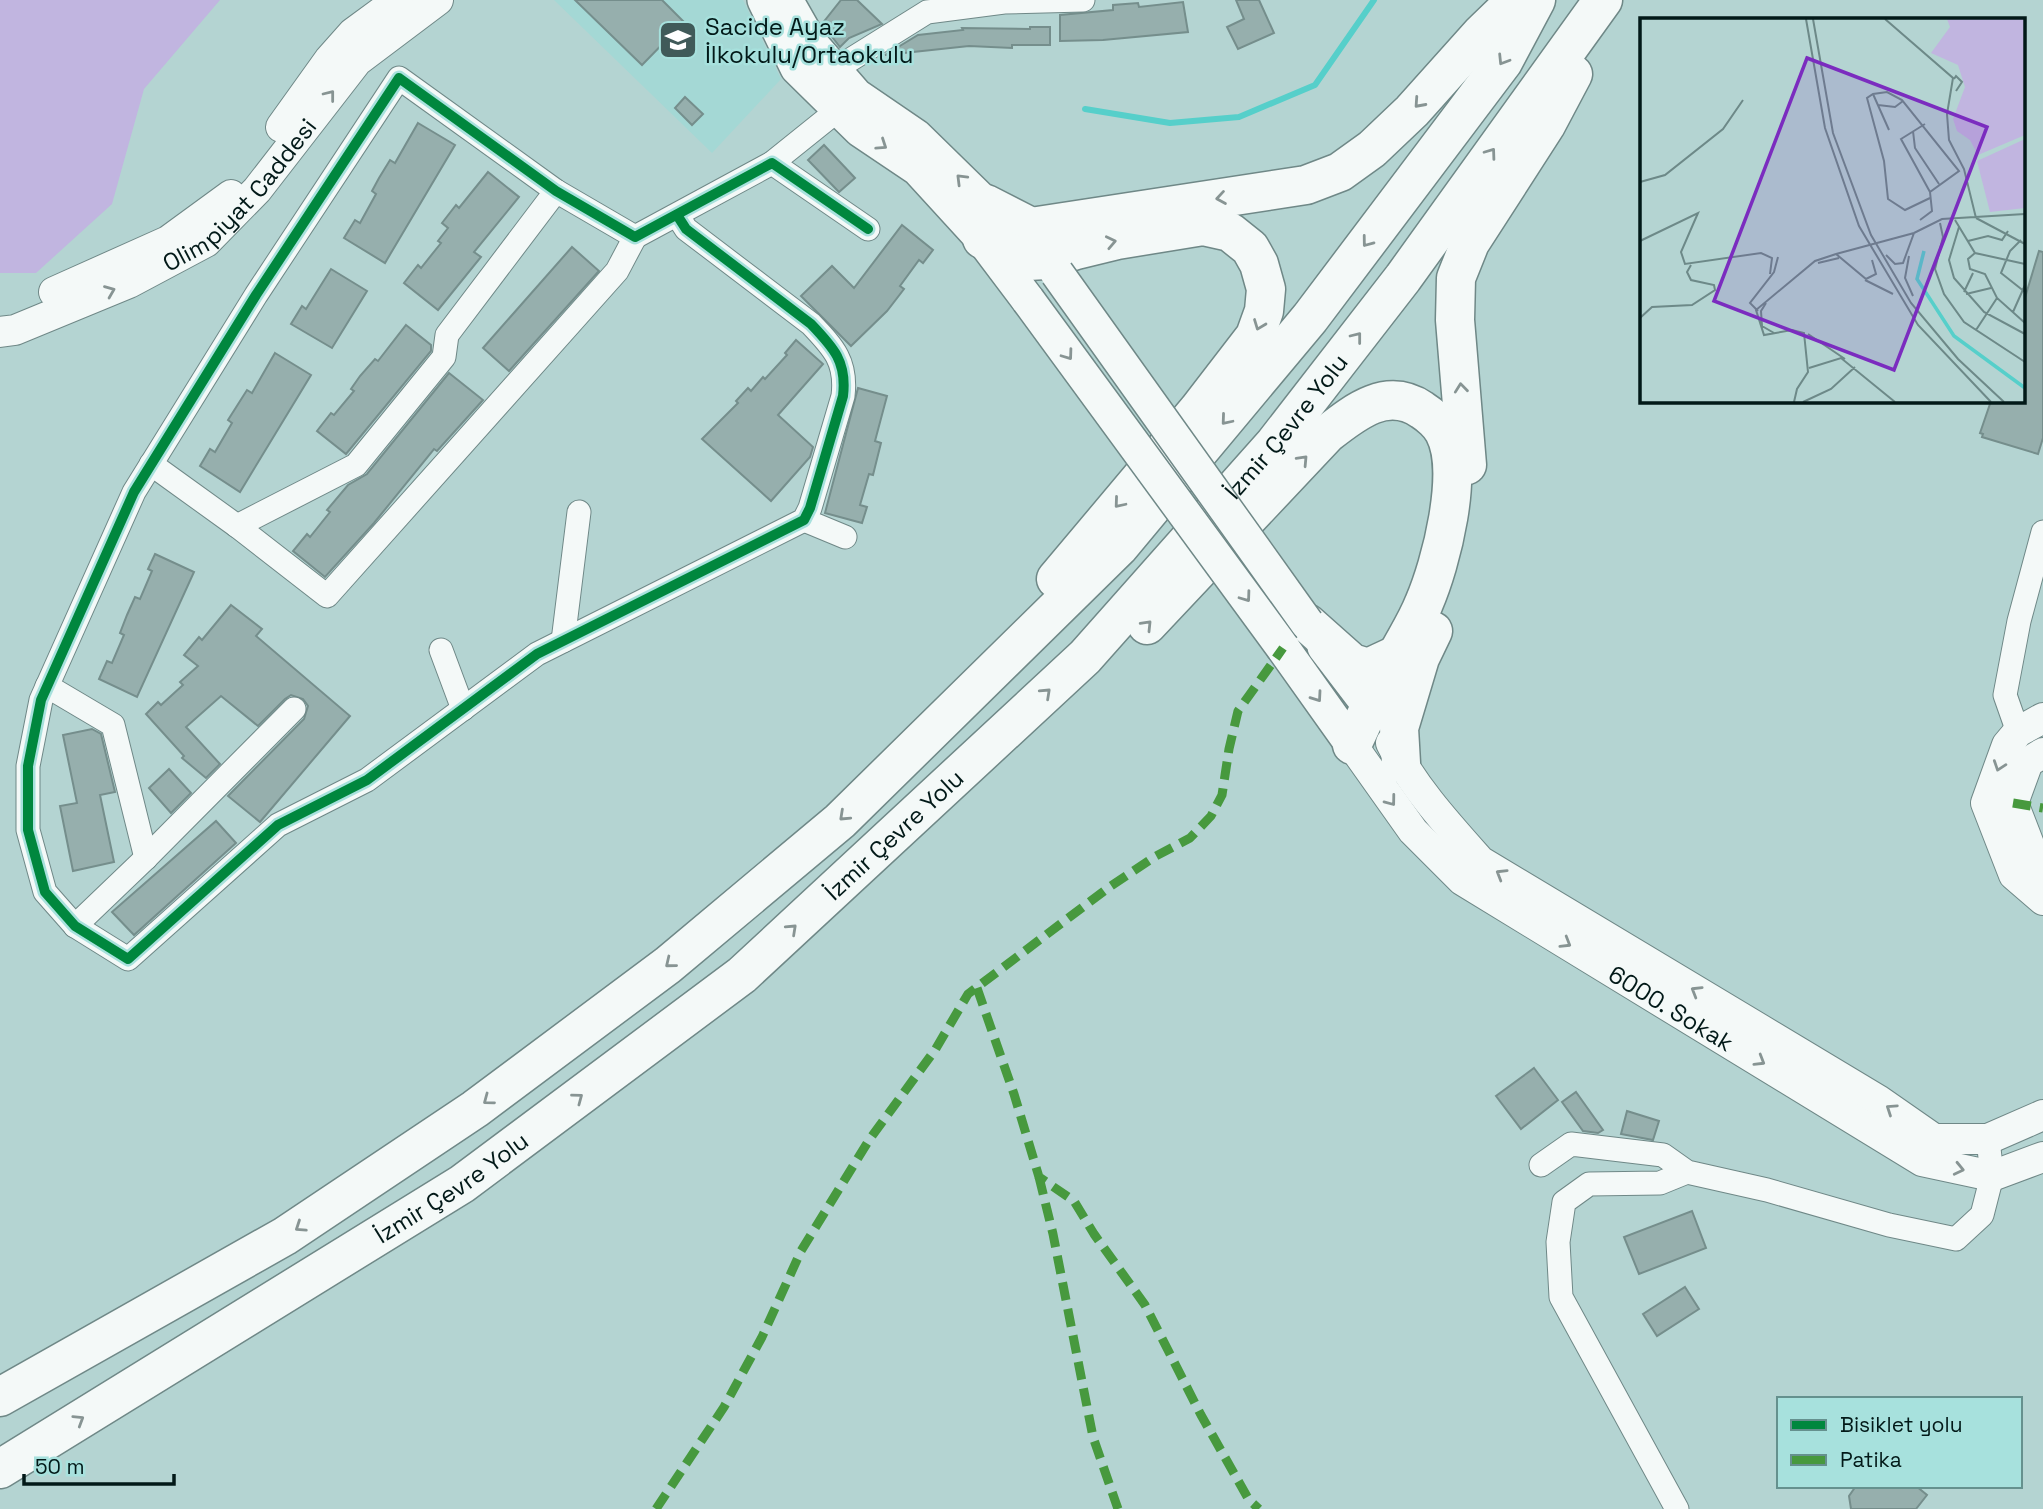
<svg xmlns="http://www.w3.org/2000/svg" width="2043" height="1509" viewBox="0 0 2043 1509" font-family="'Space Grotesk',sans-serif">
<rect width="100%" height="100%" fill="#b4d4d2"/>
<!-- built -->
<path fill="#a4d8d5" d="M 554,0 L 743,0 L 781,79 L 712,153 Z"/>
<!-- green -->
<path fill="#c1b5e0" d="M 0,0 L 220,0 L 144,89 L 112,204 L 36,273 L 0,273 Z"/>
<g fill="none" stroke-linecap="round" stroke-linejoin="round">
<!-- stream -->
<path stroke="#56cfca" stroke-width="6" d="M 1085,109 L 1170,123 L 1239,117 L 1315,85 L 1374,0"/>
</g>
<!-- building -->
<g fill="#96afad" stroke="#758e8c" stroke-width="2">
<path d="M 575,0 L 662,0 L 684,22 L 642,65 Z"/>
<path d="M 841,0 L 857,0 L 882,24 L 849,38 L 840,47 L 822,24 Z"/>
<path d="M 1236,0 L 1259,0 L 1274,33 L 1238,49 L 1227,27 L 1244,19 Z"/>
<path d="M 1183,2 L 1188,32 L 1103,40 L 1060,41 L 1060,15 L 1113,10 L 1113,5 L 1138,3 L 1139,7 Z"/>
<path d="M 1030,27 L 1050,27 L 1050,45 L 1012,45 L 1012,48 L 969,46 L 885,55 L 918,35 L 963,30 L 962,28 L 1030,29 Z"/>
<path d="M 685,97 L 703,114 L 692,125 L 675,108 Z"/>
<path d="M 418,123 L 455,145 L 385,263 L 344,238 L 355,220 L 360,223 L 376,194 L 372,191 L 379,178 L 390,160 L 395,163 Z"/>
<path d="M 824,145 L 855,178 L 839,192 L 808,160 Z"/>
<path d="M 488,172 L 519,197 L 474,252 L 481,257 L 438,310 L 404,283 L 418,265 L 421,268 L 441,243 L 438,241 L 448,228 L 442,223 L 456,205 L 459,208 Z"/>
<path d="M 902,225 L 933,250 L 923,263 L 919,260 L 900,286 L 904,289 L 887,311 L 851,346 L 801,296 L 832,266 L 854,288 Z"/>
<path d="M 572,247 L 599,271 L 509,371 L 483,348 Z"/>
<path d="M 2039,251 L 2043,252 L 2043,438 L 2038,454 L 1982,437 L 1983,434 L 1980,433 L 1991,401 L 2024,401 L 2024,301 Z"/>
<path d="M 331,269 L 367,291 L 332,348 L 291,324 L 302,306 L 306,309 Z"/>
<path d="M 406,325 L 431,345 L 431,351 L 346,454 L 317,431 L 331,413 L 334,415 L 354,391 L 351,389 L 360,376 L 375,359 L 378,361 Z"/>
<path d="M 796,340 L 823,364 L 778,415 L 813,447 L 810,457 L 771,501 L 702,439 L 738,403 L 736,401 L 748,388 L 751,391 L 763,377 L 765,379 L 787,355 L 785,353 Z"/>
<path d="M 275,353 L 311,375 L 240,492 L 200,466 L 210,449 L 215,452 L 232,423 L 228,420 L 247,390 L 252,393 Z"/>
<path d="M 449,373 L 483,400 L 437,451 L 434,449 L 374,523 L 325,577 L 293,551 L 307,534 L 310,537 L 330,512 L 327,510 L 348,485 L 367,474 Z"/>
<path d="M 858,388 L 887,396 L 875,441 L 881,443 L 873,475 L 869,474 L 860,505 L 867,507 L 862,523 L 825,513 Z"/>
<path d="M 155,554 L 194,572 L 137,697 L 99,679 L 107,661 L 112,663 L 124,635 L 120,633 L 127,615 L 135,597 L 140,599 L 152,571 L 148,569 Z"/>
<path d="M 231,605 L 262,629 L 256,636 L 350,716 L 260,822 L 228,796 L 304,719 L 308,706 L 303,699 L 291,695 L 285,699 L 258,726 L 221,696 L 186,727 L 220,764 L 206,778 L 182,758 L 184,756 L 146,714 L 158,702 L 161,705 L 183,685 L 180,682 L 198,666 L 184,655 L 199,637 L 202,640 Z"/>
<path d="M 92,729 L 101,734 L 115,792 L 100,795 L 114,862 L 73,871 L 60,806 L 77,803 L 63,735 Z"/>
<path d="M 169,769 L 191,793 L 171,813 L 149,788 Z"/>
<path d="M 216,821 L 236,843 L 134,935 L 112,912 Z"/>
<path d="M 1534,1068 L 1558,1100 L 1521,1129 L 1496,1096 Z"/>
<path d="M 1576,1092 L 1603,1130 L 1598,1133 L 1583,1131 L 1562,1102 Z"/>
<path d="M 1627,1111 L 1659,1121 L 1653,1140 L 1621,1134 Z"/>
<path d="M 1692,1211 L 1706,1248 L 1639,1274 L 1624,1237 Z"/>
<path d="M 1685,1287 L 1699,1309 L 1657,1336 L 1643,1314 Z"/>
<path d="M 1856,1486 L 1916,1486 L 1927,1495 L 1916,1509 L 1851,1509 L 1849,1496 Z"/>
</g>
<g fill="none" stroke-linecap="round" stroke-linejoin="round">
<!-- minor casing -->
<g stroke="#6f8887" stroke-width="25">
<g id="minor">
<path d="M 834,70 L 927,12 L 1004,2 L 1083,0"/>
<path d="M 772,163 L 838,110"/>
<path d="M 677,215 L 686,229 L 811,324 C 834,348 847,362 843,396 L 810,508 L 804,520 L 537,654 L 367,780 L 278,825 L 128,959 L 75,926 L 45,892 L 28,830 L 28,766 L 41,700 L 134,492 L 256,295 L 399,78 L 556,191 L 635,237 L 772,163 L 868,229"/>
<path d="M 151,464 L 237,526 L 327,596 L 617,271 L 635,237"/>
<path d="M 804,520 L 845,537"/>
<path d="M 237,526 L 356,465 L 444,357 L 447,335 L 556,191"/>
<path d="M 563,641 L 579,512"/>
<path d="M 441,650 L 463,709"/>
<path d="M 47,686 L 113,725 L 146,858"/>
<path d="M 2018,732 L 2005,695 L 2019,621 L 2043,532"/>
<path d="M 75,926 L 146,858 L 294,709"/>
<path d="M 1541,1165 L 1571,1144 L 1663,1155 L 1687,1172 L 1767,1190 L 1889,1225 L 1956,1239 L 1982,1215 L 1992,1176 L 1988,1139"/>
<path d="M 1677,1509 L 1561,1297 L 1558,1242 L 1564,1202 L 1589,1184 L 1660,1183 L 1687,1172"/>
</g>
</g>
<!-- tertiary casing -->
<g stroke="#6f8887" stroke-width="32">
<g id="tertiary">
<path d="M 281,127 L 329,60 L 353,33 L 398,0"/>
<path d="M 54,292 L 168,241 L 231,195"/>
<path id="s1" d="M 0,332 L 15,330 L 129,283 L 206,242 L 257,190 L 357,61 L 438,0"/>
<path d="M 2043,718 L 2018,732 L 2007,745 L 1986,803 L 2014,875 L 2043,900"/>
<path d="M 1391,743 C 1413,787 1448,825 1480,861 L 1878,1100 L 1934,1139 L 1988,1139 L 2043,1115"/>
<path id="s2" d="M 1352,745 L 1413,831 L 1462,880 L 1922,1161 L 1992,1176 L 2043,1157"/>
<path d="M 2043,753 L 2028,762 L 2013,803 L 2035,860 L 2043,867"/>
</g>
</g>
<!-- secondary casing -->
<g stroke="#6f8887" stroke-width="36">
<g id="secondary">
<path d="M 764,0 L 797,68 L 860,130 L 918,169 L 982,239 L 1028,300"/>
<path d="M 789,5 L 810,42 L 856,95 L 916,136 L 1005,223"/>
<path d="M 1324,647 L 1369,706"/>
<path d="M 1283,648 L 1352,745"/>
</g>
</g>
<!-- motorway casing -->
<g stroke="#6f8887" stroke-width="41">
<g id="motorway">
<path d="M 986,204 L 1031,227 L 1306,185 L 1340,172 L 1372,149 L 1412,111 L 1481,34 L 1516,0"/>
<path d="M 982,239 L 1028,261 L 1046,260 L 1076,250 L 1117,240 L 1203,226 L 1230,232 L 1250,248 L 1259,264 L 1266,289 L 1264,311 L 1255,336 L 1198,410 L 1056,579"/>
<path d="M 1467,465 L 1455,320 L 1456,278 L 1470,243 L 1546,125 L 1573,74"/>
<path d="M 1307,623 L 1352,663 L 1368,668 L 1396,655"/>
<path d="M 1147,625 L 1327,434 C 1355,412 1387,386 1422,410 C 1430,415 1440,424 1444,432 C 1465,471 1441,564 1424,603 C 1417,621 1406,638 1397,655 C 1380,684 1366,715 1352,745"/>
<path d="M 1401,763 L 1399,728 L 1420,658 L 1433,631"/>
<path d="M 0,1397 L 285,1236 L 475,1109 L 668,965 L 840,821 L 1119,547 L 1310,318 L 1503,62 L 1536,0"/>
<path id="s3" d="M 0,1469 L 462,1184 L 742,975 L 1085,657 L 1275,443 L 1403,278 L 1603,0"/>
</g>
</g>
<!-- minor -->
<use href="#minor" stroke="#f4f9f8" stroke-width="23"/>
<!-- tertiary -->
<use href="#tertiary" stroke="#f4f9f8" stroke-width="30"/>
<!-- secondary -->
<use href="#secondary" stroke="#f4f9f8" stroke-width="33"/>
<!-- motorway -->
<use href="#motorway" stroke="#f4f9f8" stroke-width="38"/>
<!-- secondary-bridge casing -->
<g stroke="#6f8887" stroke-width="36" stroke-linecap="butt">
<g id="secondary-bridge">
<path d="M 1057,273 L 1307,623"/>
<path d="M 1028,300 L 1283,648"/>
</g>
</g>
<!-- secondary-bridge -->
<use href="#secondary-bridge" stroke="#f4f9f8" stroke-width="33"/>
<!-- quiet -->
<g stroke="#47993e" stroke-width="9" stroke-dasharray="18 9" stroke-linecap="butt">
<path d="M 2013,803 L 2043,808"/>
<path d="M 977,988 L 1014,1094 L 1039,1177 L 1074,1201 L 1094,1234 L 1145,1305 L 1201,1415 L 1249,1500 L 1259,1509"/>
<path d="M 1039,1177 L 1053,1234 L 1093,1437 L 1118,1509"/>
<path d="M 656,1509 L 724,1407 L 762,1337 L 801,1251 L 869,1140 L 935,1050 L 968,994 L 1108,888 L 1156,856 L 1190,838 L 1211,816 L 1222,795 L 1229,749 L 1238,711 L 1283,648"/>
</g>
<!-- cycleway casing -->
<g stroke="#a7e1dd" stroke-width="15">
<path id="cycleway" d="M 677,215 L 686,229 L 811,324 C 834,348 847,362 843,396 L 810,508 L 804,520 L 537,654 L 367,780 L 278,825 L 128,959 L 75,926 L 45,892 L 28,830 L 28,766 L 41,700 L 134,492 L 256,295 L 399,78 L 556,191 L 635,237 L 772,163 L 868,229"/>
</g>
<!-- cycleway -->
<use href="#cycleway" stroke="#00873e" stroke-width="10"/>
</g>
<!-- one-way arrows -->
<defs><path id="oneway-chevron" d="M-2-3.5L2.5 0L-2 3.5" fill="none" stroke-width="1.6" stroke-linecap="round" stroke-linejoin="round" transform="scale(1.75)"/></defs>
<g stroke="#879493">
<use href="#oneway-chevron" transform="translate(1503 60) rotate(122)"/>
<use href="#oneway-chevron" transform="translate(330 95) rotate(-52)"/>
<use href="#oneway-chevron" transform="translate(1419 103) rotate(132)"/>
<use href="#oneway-chevron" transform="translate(882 145) rotate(34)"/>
<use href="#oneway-chevron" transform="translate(1491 153) rotate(-54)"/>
<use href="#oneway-chevron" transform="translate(961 179) rotate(-135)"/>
<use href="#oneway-chevron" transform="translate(1221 198) rotate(171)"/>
<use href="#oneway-chevron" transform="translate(1111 242) rotate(-12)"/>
<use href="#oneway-chevron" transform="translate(1367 242) rotate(127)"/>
<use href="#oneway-chevron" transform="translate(110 291) rotate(-22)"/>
<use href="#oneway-chevron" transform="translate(1259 325) rotate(111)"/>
<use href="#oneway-chevron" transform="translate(1357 337) rotate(-52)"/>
<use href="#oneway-chevron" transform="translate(1068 355) rotate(54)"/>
<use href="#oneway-chevron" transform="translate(1461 388) rotate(-96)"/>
<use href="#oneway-chevron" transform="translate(1226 420) rotate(130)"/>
<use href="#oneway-chevron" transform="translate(1303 460) rotate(-47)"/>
<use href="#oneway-chevron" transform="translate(1119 503) rotate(130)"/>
<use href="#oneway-chevron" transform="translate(1246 597) rotate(54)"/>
<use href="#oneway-chevron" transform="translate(1147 625) rotate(-46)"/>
<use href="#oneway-chevron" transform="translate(1046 693) rotate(-43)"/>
<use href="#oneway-chevron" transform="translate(1317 697) rotate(55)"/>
<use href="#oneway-chevron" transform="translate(1999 766) rotate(109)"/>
<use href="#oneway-chevron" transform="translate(1391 801) rotate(53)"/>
<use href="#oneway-chevron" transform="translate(844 816) rotate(137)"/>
<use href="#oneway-chevron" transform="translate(1501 874) rotate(-149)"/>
<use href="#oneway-chevron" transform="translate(792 929) rotate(-43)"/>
<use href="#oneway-chevron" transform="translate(1566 943) rotate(31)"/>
<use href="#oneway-chevron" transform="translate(670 963) rotate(141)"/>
<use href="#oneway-chevron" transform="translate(1696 991) rotate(-149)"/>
<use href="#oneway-chevron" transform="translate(1760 1061) rotate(31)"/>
<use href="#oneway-chevron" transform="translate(578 1098) rotate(-37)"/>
<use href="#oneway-chevron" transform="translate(488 1100) rotate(143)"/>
<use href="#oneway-chevron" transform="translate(1891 1109) rotate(-146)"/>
<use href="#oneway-chevron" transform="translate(1959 1169) rotate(13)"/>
<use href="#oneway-chevron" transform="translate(300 1227) rotate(146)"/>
<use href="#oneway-chevron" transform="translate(79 1420) rotate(-32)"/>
</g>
<!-- icons -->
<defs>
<g id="school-square" transform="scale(2.0125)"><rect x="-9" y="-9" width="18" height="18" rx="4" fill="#405a59" stroke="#a7e1dd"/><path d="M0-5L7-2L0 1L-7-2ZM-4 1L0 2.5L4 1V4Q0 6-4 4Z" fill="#fff"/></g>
</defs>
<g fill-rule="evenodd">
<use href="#school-square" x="678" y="40"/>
</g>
<g text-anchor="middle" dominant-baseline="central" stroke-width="5" stroke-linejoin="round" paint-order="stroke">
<!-- poi labels -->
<g font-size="24" fill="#021918" stroke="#a7e1dd" text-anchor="start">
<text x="705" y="26">Sacide Ayaz<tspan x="705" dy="28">İlkokulu/Ortaokulu</tspan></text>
</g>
<!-- street labels -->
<g font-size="24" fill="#021918" stroke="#a7e1dd">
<text stroke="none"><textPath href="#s1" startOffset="282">Olimpiyat Caddesi</textPath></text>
<text stroke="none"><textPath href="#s3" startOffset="1666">İzmir Çevre Yolu</textPath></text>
<text stroke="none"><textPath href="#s3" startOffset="1099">İzmir Çevre Yolu</textPath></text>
<text stroke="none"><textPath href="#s2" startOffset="420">6000. Sokak</textPath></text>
<text stroke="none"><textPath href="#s3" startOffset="532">İzmir Çevre Yolu</textPath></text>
</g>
</g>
<!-- overview -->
<g transform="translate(1640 18)">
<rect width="385" height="385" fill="#b4d4d2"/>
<path d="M 307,1 L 385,1 L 385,117 L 338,137 L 330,122 L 317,113 L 313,101 L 325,69 L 318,47 L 291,35 L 310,9 ZM 385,121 L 385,190 L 350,194 L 337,143 Z" fill="#c1b5e0"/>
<path fill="none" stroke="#56cfca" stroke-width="3.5" d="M 284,233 L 277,261 L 314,318 L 385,370"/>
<path fill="none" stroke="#6d8988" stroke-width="2" d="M 166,1 L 185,110 L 219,208 L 278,307 L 351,384M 173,1 L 193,115 L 231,217 L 271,285 L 318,341 L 364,384M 245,1 L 313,60 L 307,96 L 309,122 L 324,151 L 336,200M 314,61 L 316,58 L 322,64 L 316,73M 233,76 L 249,112M 238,87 L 255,89 L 263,83M 285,106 L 261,121 L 290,174M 273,113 L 275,130 L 299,166M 0,164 L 25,157 L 83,111 L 103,82M 336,200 L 385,226M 280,202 L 292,193 L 290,174 L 319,153 L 262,82 L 247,74 L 233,76 L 227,80 L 244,143 L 248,181 L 265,192 L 290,180M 315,202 L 335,235 L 385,246M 300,205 L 303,219 L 295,251 L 304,276 L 324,304 L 385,344M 319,209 L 309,242 L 314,260 L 344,294 L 385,316M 381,222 L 370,233 L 361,255 L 385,274M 0,223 L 58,195 L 41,234 L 45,246 L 121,235 L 132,240 L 130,256M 328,223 L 348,218 L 362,222 L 368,213M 335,235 L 328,241 L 330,251 L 345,256 L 357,280 L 385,305M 196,236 L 274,215 L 302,201 L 385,196M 196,236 L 226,261 L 236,256 L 232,242M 246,237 L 255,246 L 263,245 L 274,215M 269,238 L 265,260 L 273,278M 178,245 L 199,240M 225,262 L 253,276M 324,274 L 333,255M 326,276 L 351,270M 126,285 L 121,293 L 122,308 L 134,315M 118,293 L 110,285 L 134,254 L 138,239M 373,294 L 385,267M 0,300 L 12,289 L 52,287 L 75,272 L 74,267 L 51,262 L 47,254 L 51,247M 336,312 L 357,280M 168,316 L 205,341M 169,350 L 201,340 L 255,384M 154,384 L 157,371 L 168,354 L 164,315 L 152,312 L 124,317 L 116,292 L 175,243 L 196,236M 163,384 L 191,371 L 215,349"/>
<path fill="#7b2cbf" fill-opacity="0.15" stroke="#7b2cbf" stroke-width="3.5" d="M 167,40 L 347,109 L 254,352 L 74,283 Z"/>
<rect width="385" height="385" fill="none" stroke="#021918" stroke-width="3.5"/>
</g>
<!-- legend -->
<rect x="1777" y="1397" width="245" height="91" fill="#a7e1dd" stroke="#65918e" stroke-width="2"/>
<rect x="1791" y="1420" width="35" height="10" fill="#00873e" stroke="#65918e" stroke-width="2"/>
<text x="1840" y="1432" font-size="21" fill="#021918">Bisiklet yolu</text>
<rect x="1791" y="1455" width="35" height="10" fill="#47993e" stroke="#65918e" stroke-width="2"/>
<text x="1840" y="1467" font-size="21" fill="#021918">Patika</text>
<!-- scale -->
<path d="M24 1474v10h150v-10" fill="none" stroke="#021918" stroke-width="3.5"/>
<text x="35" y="1474" font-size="21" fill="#021918" stroke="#a7e1dd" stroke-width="5" paint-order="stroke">50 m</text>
</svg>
